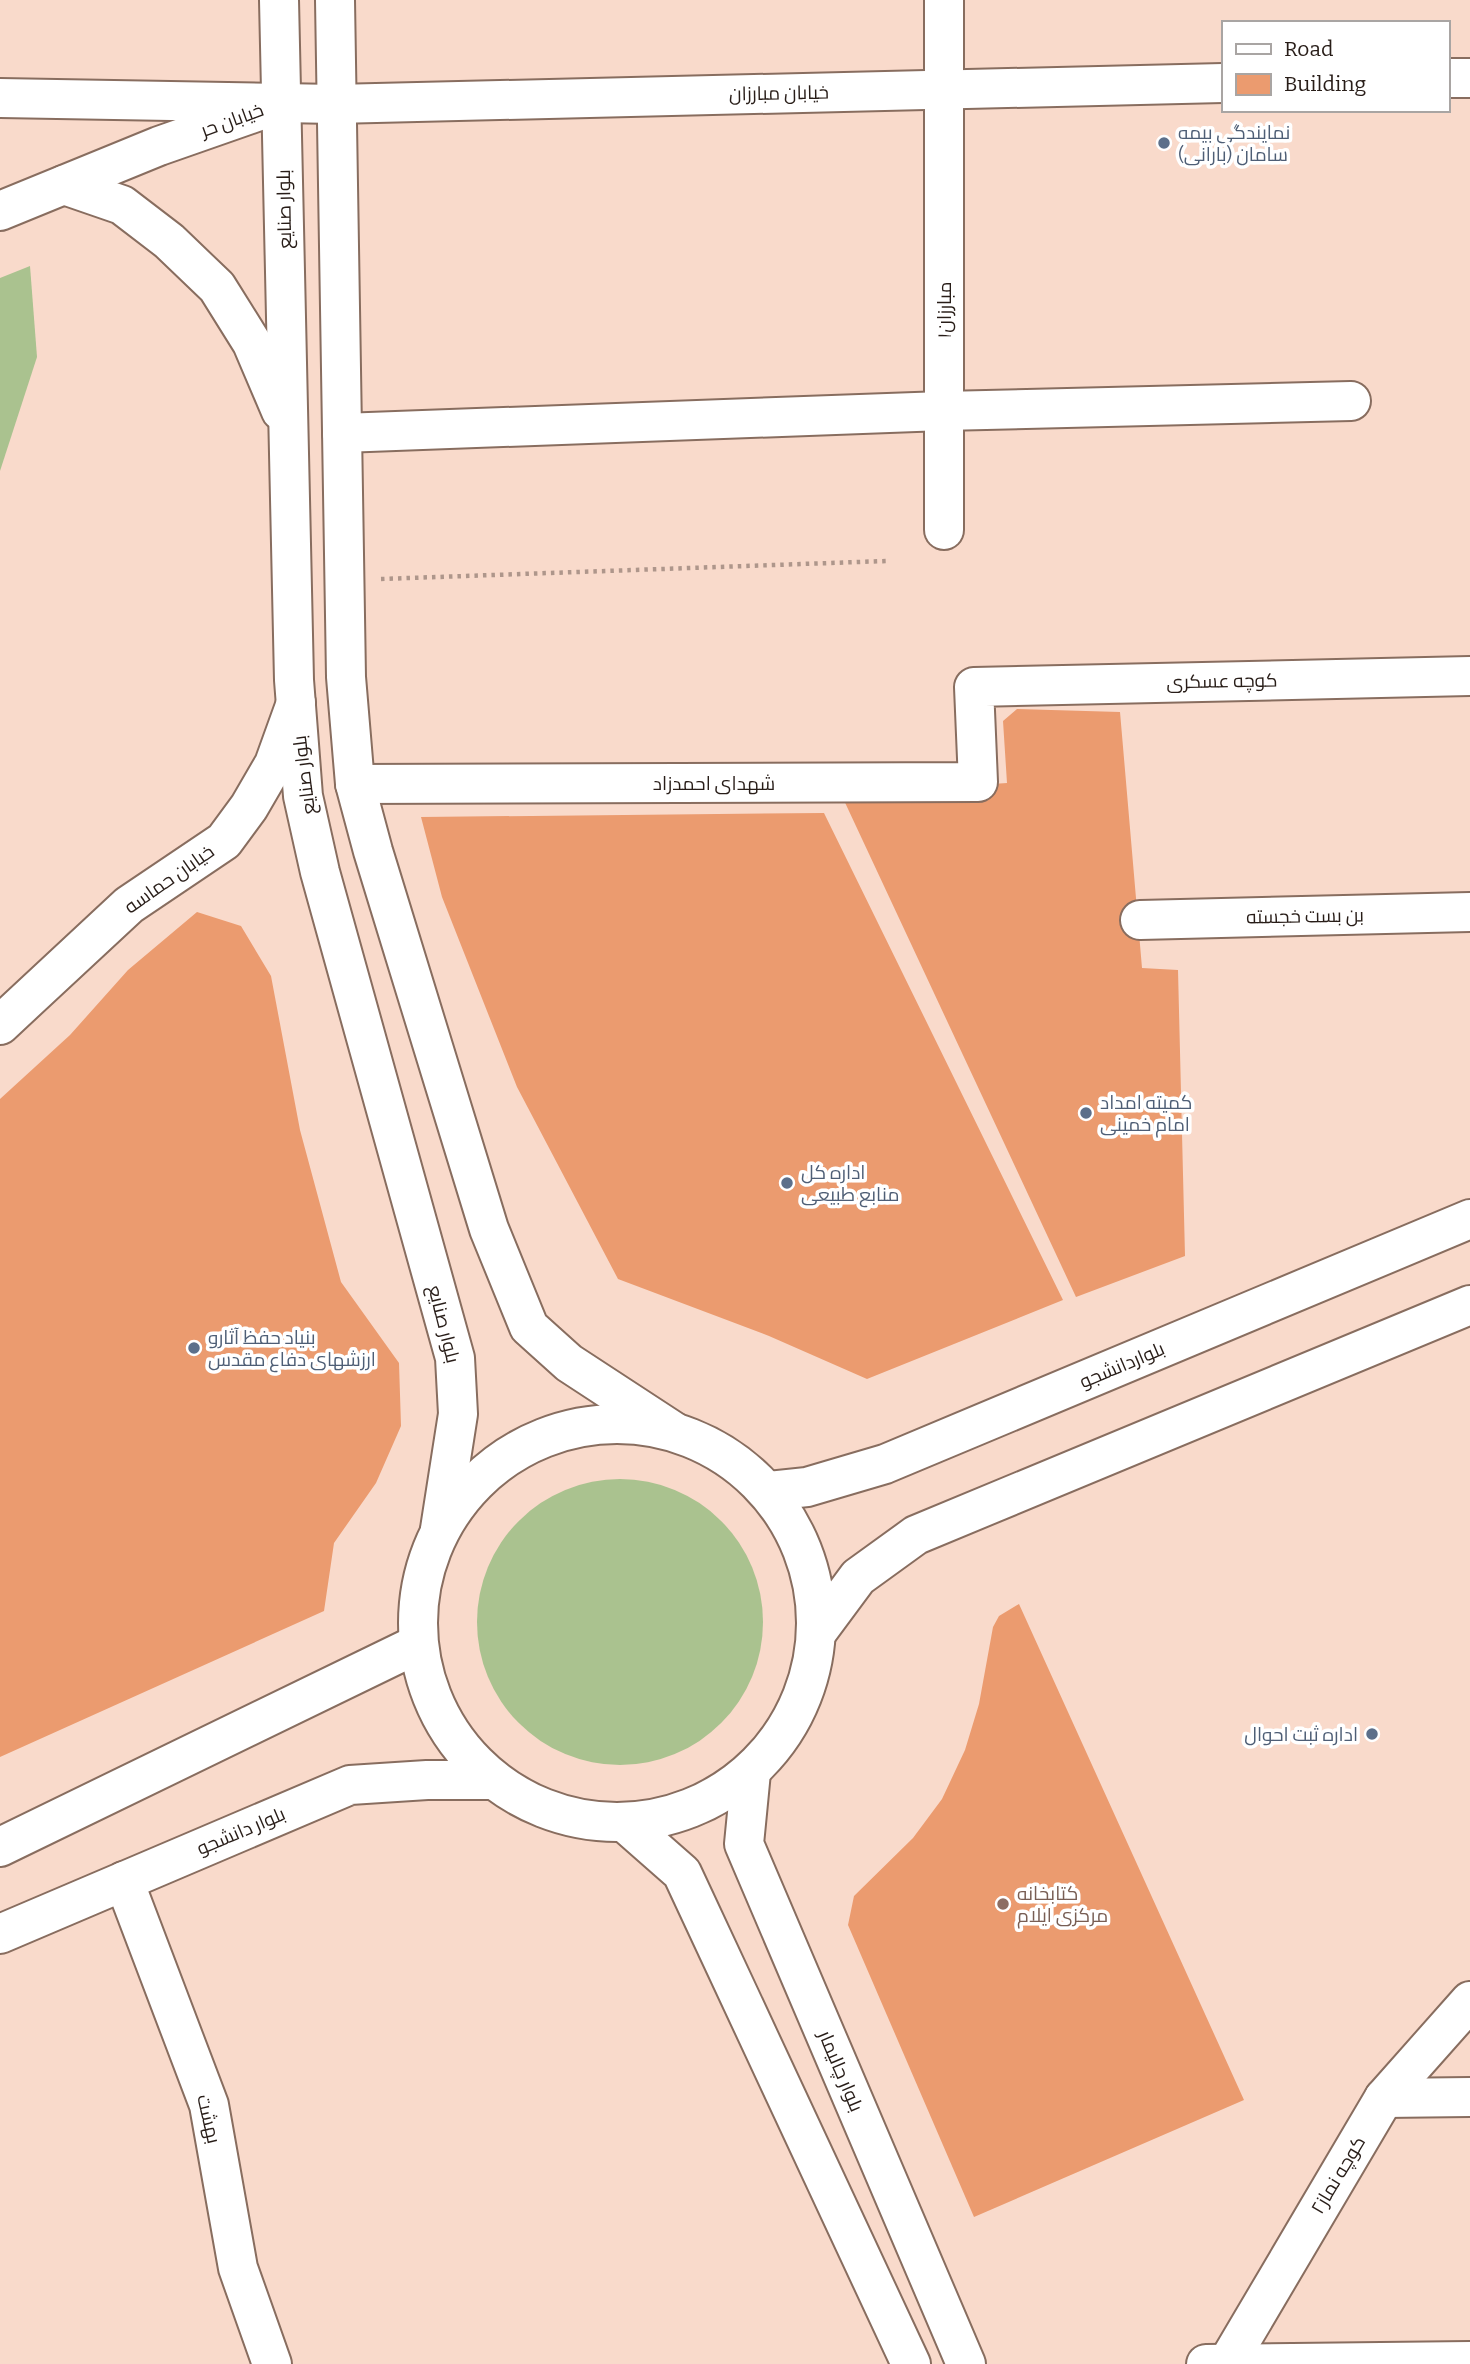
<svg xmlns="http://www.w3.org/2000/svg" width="1470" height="2364" viewBox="0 0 1470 2364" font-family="Bitter,Cairo,serif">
<rect width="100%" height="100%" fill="#f9dacb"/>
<!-- green -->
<g fill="#aac28f">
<path d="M 30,266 L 37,357 L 0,471 L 0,278 Z"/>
<circle cx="620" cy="1622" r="143"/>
</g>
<!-- building -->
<g fill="#eb9b6f">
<path d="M 1017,709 L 1120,712 L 1142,968 L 1178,970 L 1185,1256 L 1076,1297 L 841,794 L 1007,783 L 1003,721 Z"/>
<path d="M 824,813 L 1063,1300 L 867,1379 L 769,1336 L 618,1279 L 517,1087 L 442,897 L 421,817 Z"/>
<path d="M 197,912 L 241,926 L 271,976 L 300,1130 L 341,1282 L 399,1363 L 401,1426 L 376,1483 L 334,1543 L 324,1611 L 0,1757 L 0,1099 L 70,1035 L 128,970 Z"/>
<path d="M 1019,1604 L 1244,2100 L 974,2217 L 848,1925 L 854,1896 L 913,1838 L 942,1799 L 965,1750 L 979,1704 L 993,1627 L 999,1616 Z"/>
</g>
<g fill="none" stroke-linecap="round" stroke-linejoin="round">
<!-- street casing -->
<g stroke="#886d5f" stroke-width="42">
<g id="street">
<path d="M 944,0 L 944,530"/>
<path d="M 342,433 L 943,411 L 1351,401"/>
<path d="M 355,784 L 978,782 L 974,687 L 1470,676"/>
<path d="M 1140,920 L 1470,912"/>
<path d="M 0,1025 L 129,905 L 224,841 L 249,807 L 274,764 L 296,703"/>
<path d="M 124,1881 L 209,2105 L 238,2268 L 272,2364"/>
<path d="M 1384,2098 L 1470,2097"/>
<path d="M 1206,2364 L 1470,2361"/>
<path d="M 1227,2364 L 1384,2098 L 1470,2001"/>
</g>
</g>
<!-- secondary casing -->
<g stroke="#886d5f" stroke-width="42">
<g id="secondary">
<path d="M 279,0 L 294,680 L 303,796 L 320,872 L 455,1358 L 458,1414 L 440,1529"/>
<path d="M 335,0 L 346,677 L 355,784 L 373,851 L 489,1229 L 529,1327 L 569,1363 L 673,1431"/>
<path d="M 1447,78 L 1470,78"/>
<path d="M 0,98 L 335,104 L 1223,83"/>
<path d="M 64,185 L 122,205 L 169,241 L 217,287 L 252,343 L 281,411"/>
<path d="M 0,211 L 159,146 L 259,111"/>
<circle cx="617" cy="1623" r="199"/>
<path d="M 769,1491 L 807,1487 L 885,1464 L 1470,1219"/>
<path d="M 818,1631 L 858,1577 L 916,1535 L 1470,1305"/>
<path d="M 751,1772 L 744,1844 L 966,2364"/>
<path d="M 624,1822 L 682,1873 L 911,2364"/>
<path d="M 0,1847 L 418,1644"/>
<path d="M 0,1934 L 350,1785 L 427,1780 L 494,1780"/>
</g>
</g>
<!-- path -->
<path stroke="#ae968b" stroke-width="4.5" stroke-dasharray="3.5 5" stroke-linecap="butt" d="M 381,579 L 886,561"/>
<!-- street -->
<use href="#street" stroke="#fff" stroke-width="38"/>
<!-- secondary -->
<use href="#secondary" stroke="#fff" stroke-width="38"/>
</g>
<!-- markers -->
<g fill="#5c6f8a" stroke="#fff" stroke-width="2.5">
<circle cx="1164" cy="143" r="7"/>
<circle cx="1086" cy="1113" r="7"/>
<circle cx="787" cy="1183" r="7"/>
<circle cx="194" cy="1348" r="7"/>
<circle cx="1372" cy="1734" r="7"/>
</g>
<circle fill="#8d6e63" stroke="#fff" stroke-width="2.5" cx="1003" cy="1904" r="7"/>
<g text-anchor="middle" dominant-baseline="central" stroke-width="7" stroke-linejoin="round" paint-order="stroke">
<!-- street labels -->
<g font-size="19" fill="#281d18" stroke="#fff">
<text transform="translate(779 93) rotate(-1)">خیابان مبارزان</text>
<text transform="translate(232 120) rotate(-20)">خیابان حر</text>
<text transform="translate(284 209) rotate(-91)">بلوار صنایع</text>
<text transform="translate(944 310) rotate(-90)">مبارزان۱</text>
<text transform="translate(1222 681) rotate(-1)">کوچه عسکری</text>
<text transform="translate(304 775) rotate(-97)">بلوار صنایع</text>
<text x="714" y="783">شهدای احمدزاد</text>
<text transform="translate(169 879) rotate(-35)">خیابان حماسه</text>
<text transform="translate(1305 916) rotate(-1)">بن بست خجسته</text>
<text transform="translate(444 1324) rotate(76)">بلوار صنایع</text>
<text transform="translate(1122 1365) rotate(-23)">بلواردانشجو</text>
<text transform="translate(241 1831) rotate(-23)">بلوار دانشجو</text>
<text transform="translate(841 2071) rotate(67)">بلوار چالیمار</text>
<text transform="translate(209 2119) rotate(77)">بهشت</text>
<text transform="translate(1338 2175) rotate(-59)">کوچه نماز۲</text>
</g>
<!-- service labels -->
<g font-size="19" fill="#4e5e75" stroke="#fff" text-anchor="start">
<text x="1178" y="132">نمایندگی بیمه<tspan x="1178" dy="22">سامان (بارانی)</tspan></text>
<text x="1100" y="1102">کمیته امداد<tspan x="1100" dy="22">امام خمینی</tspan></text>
<text x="801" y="1172">اداره کل<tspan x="801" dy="22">منابع طبیعی</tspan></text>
<text x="208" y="1337">بنیاد حفظ آثارو<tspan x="208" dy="22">ارزشهای دفاع مقدس</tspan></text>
<text x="1358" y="1734" text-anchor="end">اداره ثبت احوال</text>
</g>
<!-- education labels -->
<g font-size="19" fill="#785e54" stroke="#fff" text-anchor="start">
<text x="1017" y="1893">کتابخانه<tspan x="1017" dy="22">مرکزی ایلام</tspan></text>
</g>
</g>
<!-- legend -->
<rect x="1222" y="21" width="228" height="91" fill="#ffffff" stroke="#a9a5a3" stroke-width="2"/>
<rect x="1236" y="44" width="35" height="10" fill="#ffffff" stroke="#a9a5a3" stroke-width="2"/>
<text x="1284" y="56" font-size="21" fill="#281d18">Road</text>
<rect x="1236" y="74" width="35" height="21" fill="#eb9b6f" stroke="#a9a5a3" stroke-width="2"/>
<text x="1284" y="91" font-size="21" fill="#281d18">Building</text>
</svg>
